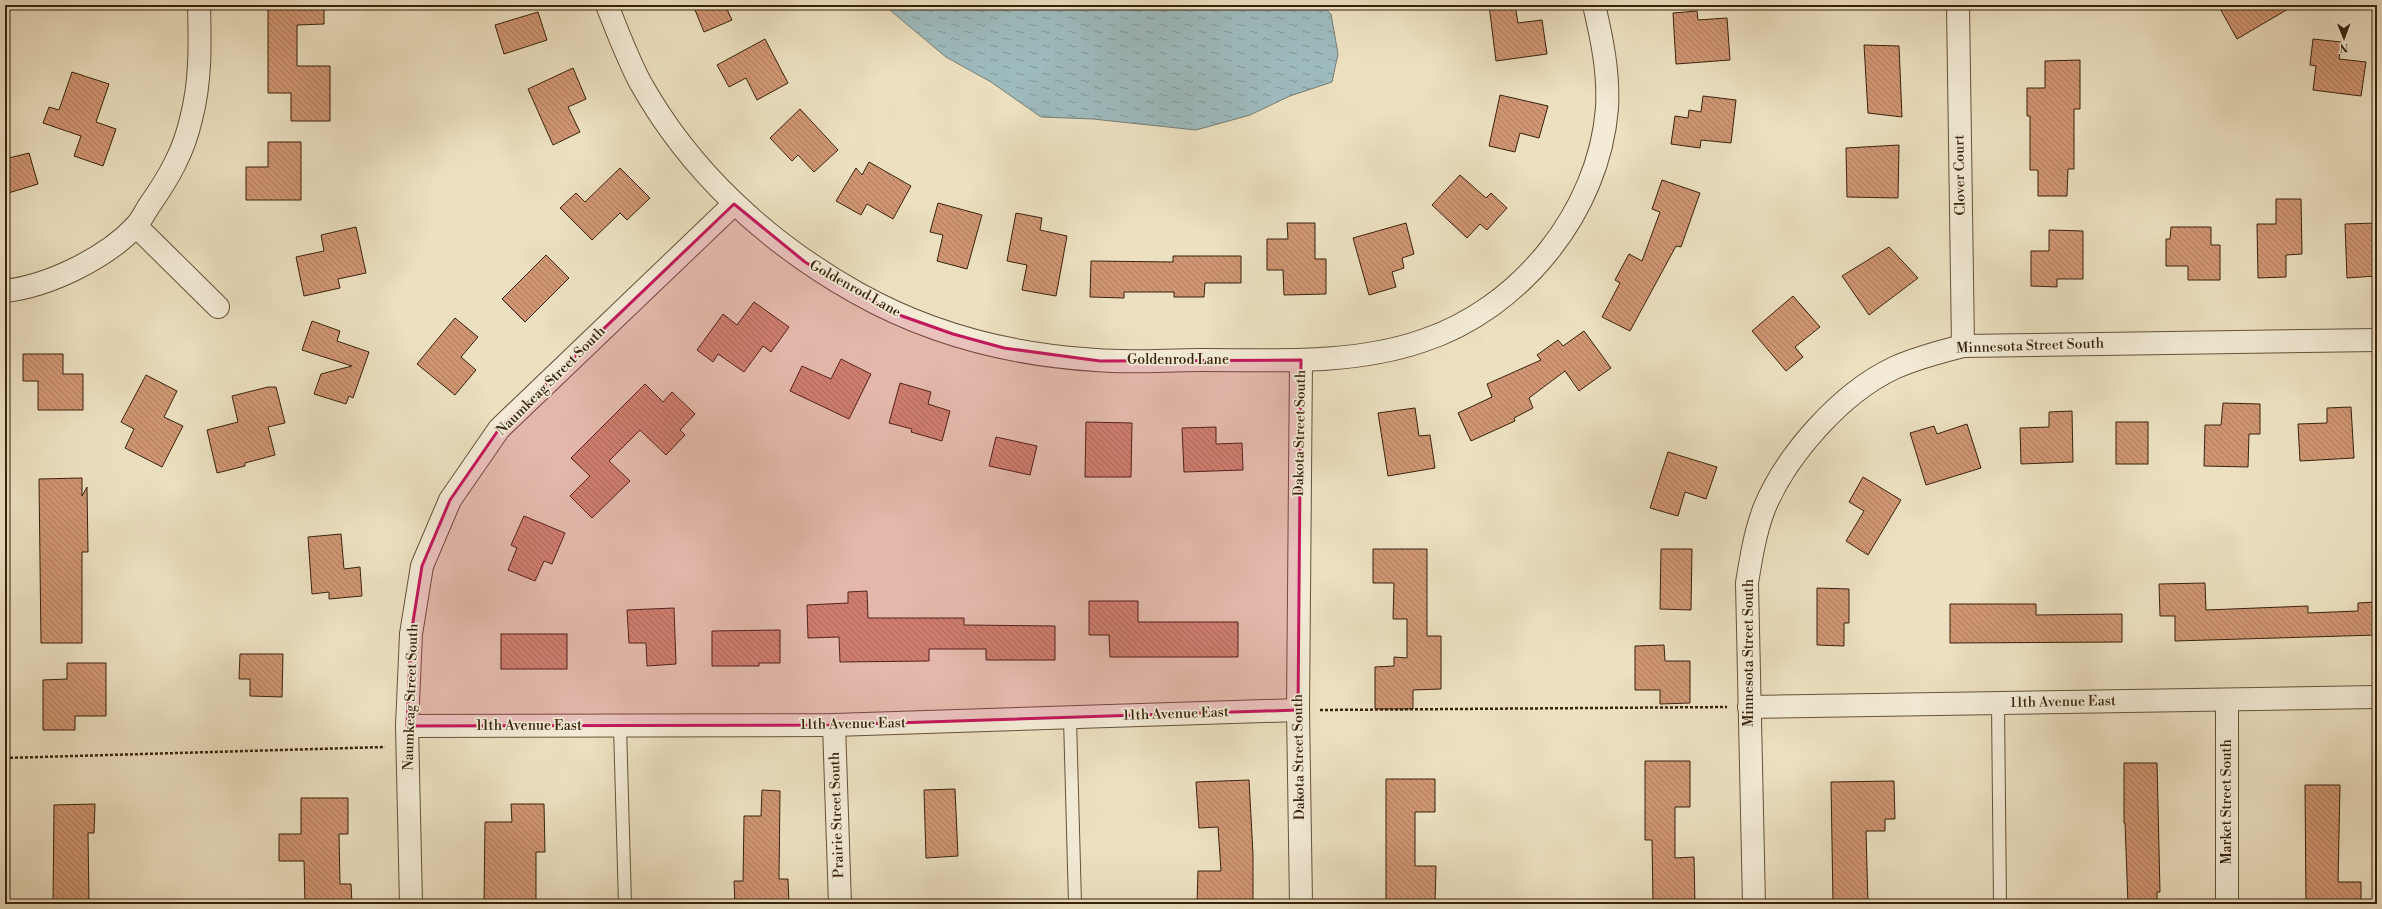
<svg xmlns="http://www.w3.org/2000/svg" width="2382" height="909" viewBox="0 0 2382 909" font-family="'Libre Bodoni',serif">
<defs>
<pattern id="water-ripples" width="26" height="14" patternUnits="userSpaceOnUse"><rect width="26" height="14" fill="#9dbabd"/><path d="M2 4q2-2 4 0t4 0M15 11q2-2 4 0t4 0" fill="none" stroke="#819798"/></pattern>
<pattern id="building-back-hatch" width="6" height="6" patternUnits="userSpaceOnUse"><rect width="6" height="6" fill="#d09673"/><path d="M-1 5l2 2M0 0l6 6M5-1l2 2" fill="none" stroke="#aa7a5d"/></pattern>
</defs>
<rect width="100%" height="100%" fill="#ece0c0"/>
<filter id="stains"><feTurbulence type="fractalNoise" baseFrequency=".005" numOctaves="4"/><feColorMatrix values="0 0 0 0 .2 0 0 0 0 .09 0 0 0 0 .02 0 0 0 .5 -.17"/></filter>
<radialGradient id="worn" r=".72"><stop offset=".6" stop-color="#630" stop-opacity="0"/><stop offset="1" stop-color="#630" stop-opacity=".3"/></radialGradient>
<!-- water -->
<path fill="url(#water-ripples)" stroke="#757d76" d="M 888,5 L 1321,5 L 1331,14 L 1338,54 L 1332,82 L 1290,96 L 1250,115 L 1196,130 L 1093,119 L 1041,117 L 991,82 L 946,57 L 891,11 Z"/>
<!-- building -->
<g fill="url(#building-back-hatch)" stroke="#38220c">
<path d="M 268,5 L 324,5 L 324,24 L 297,25 L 297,66 L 330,66 L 330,121 L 291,121 L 291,93 L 268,93 Z"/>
<path d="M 693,5 L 725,5 L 732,20 L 704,32 Z"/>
<path d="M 1489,5 L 1515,5 L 1518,23 L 1542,20 L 1547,54 L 1496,61 Z"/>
<path d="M 2218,5 L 2295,5 L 2237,39 Z"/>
<path d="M 1697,11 L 1698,20 L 1727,18 L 1730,60 L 1676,64 L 1673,13 Z"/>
<path d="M 538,12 L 547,40 L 504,54 L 495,25 Z"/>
<path d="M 765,39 L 788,83 L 757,100 L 746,78 L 729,87 L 717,65 Z"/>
<path d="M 2313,39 L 2341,42 L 2339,59 L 2366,62 L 2361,96 L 2313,90 L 2316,66 L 2310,65 Z"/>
<path d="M 1864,45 L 1899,46 L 1902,117 L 1868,113 Z"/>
<path d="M 2080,60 L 2080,109 L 2074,109 L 2074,169 L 2068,169 L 2067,196 L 2038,196 L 2038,170 L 2030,170 L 2030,116 L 2027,116 L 2027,88 L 2045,88 L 2045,61 Z"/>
<path d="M 573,68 L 586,99 L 568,107 L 580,132 L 553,145 L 528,89 Z"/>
<path d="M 72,72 L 109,84 L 96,122 L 116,129 L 103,166 L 74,156 L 81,136 L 43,123 L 49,107 L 59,110 Z"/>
<path d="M 1500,95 L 1548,106 L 1539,138 L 1520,133 L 1515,152 L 1489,146 Z"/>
<path d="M 1703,96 L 1736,100 L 1731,143 L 1701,140 L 1700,148 L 1671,144 L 1675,116 L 1688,118 L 1689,110 L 1701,112 Z"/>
<path d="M 800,109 L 838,150 L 814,172 L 798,155 L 792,161 L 770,138 Z"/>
<path d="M 268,142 L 301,142 L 301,200 L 246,200 L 246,167 L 268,167 Z"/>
<path d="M 1899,145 L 1898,198 L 1847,197 L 1846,148 Z"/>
<path d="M 29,153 L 38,184 L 5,194 L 5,159 Z"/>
<path d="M 869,162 L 911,186 L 893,219 L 867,204 L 861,215 L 836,201 L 856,168 L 862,175 Z"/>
<path d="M 620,168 L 650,198 L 627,220 L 620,213 L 592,240 L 560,208 L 576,193 L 585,202 Z"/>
<path d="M 1460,175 L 1486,198 L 1491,193 L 1507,208 L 1487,230 L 1480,224 L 1467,238 L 1432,205 Z"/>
<path d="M 1662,180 L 1700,193 L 1681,247 L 1676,246 L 1630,331 L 1602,317 L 1620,283 L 1615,280 L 1629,254 L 1642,261 L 1660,212 L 1652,209 Z"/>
<path d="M 2276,199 L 2301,199 L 2302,254 L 2286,255 L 2286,277 L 2258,278 L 2257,224 L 2276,224 Z"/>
<path d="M 938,203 L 982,215 L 967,269 L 937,261 L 943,235 L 930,232 Z"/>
<path d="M 1016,213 L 1042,218 L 1040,230 L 1067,236 L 1056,296 L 1022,290 L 1027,265 L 1007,261 Z"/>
<path d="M 1287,223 L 1315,223 L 1315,259 L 1326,259 L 1326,294 L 1284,295 L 1283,270 L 1267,270 L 1267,239 L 1288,239 Z"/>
<path d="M 1406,223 L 1414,254 L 1402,258 L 1404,268 L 1392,272 L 1396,287 L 1369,295 L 1353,238 Z"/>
<path d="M 2377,223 L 2377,254 L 2374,254 L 2375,276 L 2347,278 L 2345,224 Z"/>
<path d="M 356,227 L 366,273 L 338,279 L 340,288 L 304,296 L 296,257 L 324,251 L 321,235 Z"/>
<path d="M 2171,227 L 2211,227 L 2211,245 L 2220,245 L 2220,280 L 2188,280 L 2188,266 L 2166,266 L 2166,239 L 2170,239 Z"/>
<path d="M 2049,230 L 2083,231 L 2083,279 L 2057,279 L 2057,287 L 2031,286 L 2031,251 L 2049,251 Z"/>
<path d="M 1889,247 L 1918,278 L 1869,315 L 1842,276 Z"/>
<path d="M 546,255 L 569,278 L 525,322 L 502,299 Z"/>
<path d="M 1173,256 L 1241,256 L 1241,283 L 1205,283 L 1204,297 L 1174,297 L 1174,292 L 1124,292 L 1124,298 L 1090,297 L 1091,261 L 1173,262 Z"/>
<path d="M 1793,296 L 1820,327 L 1795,347 L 1803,357 L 1786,371 L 1752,331 Z"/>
<path d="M 754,302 L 789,327 L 771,352 L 763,346 L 744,372 L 718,354 L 713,362 L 697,350 L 723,314 L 737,325 Z"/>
<path d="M 455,318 L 478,337 L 461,357 L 476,370 L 455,395 L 417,364 Z"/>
<path d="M 312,321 L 340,331 L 337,341 L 369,352 L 353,398 L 349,396 L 346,404 L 314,394 L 321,374 L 352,366 L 302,350 Z"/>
<path d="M 1584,331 L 1611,368 L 1579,391 L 1565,371 L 1529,398 L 1533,408 L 1514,418 L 1515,421 L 1471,441 L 1458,413 L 1492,397 L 1487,384 L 1541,360 L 1537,355 L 1558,340 L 1563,346 Z"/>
<path d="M 23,354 L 63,354 L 63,374 L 83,374 L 83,410 L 38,410 L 38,381 L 23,381 Z"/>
<path d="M 841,359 L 871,374 L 849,419 L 790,391 L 802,366 L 831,379 Z"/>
<path d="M 146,375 L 177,391 L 164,417 L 183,426 L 162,467 L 125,448 L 134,429 L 121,422 Z"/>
<path d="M 900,383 L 931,392 L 928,404 L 950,411 L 942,441 L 911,432 L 912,429 L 889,423 Z"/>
<path d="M 645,384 L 663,402 L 672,392 L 695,414 L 680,430 L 685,435 L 666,455 L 640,430 L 609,461 L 630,481 L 592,518 L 570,496 L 590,476 L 571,458 Z"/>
<path d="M 268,387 L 276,387 L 285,423 L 268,427 L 275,455 L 245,463 L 245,466 L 217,473 L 207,430 L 238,422 L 232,396 Z"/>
<path d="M 2223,403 L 2260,404 L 2260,434 L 2249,434 L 2248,467 L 2204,466 L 2205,425 L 2221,425 Z"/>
<path d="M 2351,407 L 2354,458 L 2300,461 L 2298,424 L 2327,423 L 2327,408 Z"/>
<path d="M 1415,408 L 1419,436 L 1430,435 L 1435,468 L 1388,476 L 1378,413 Z"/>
<path d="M 2072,411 L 2073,462 L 2021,464 L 2020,428 L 2049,427 L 2049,412 Z"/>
<path d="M 1086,422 L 1132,423 L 1131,477 L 1085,477 Z"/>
<rect x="2116" y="422" width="32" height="42"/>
<path d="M 1967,424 L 1981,468 L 1926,485 L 1910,433 L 1934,426 L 1937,434 Z"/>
<path d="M 1216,427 L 1216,444 L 1242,443 L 1243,470 L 1184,472 L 1182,428 Z"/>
<path d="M 996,437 L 1037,446 L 1030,475 L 989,466 Z"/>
<path d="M 1668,452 L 1717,467 L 1706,499 L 1685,492 L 1678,516 L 1650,508 Z"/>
<path d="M 1863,477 L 1901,500 L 1868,555 L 1846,541 L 1864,511 L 1849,502 Z"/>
<path d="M 82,478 L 82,496 L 87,487 L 88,552 L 82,552 L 82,643 L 41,643 L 39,479 Z"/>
<path d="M 524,516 L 565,533 L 552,564 L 544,561 L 535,581 L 508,570 L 517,548 L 511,545 Z"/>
<path d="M 341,534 L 344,569 L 360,567 L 362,596 L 329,599 L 329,592 L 312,594 L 308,537 Z"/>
<path d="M 1373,549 L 1427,549 L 1427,636 L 1441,636 L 1441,689 L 1413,690 L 1413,709 L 1375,709 L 1375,667 L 1394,666 L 1394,657 L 1407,658 L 1407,619 L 1393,619 L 1394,583 L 1373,583 Z"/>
<path d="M 1661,549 L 1692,549 L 1691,610 L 1660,609 Z"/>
<path d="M 2205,583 L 2206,610 L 2308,606 L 2308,613 L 2358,611 L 2358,603 L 2377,602 L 2377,635 L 2175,641 L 2175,616 L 2160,616 L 2159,584 Z"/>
<path d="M 1817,588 L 1849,589 L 1849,623 L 1844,623 L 1844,646 L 1817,645 Z"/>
<path d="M 867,591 L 868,618 L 964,618 L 964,625 L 1055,626 L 1055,660 L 986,660 L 986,649 L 929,649 L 929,661 L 840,662 L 839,637 L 808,638 L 807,605 L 848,603 L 848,592 Z"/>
<path d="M 1089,601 L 1138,601 L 1138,622 L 1238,622 L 1238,657 L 1110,657 L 1109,635 L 1089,635 Z"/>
<path d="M 1950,604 L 2036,604 L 2036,615 L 2122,614 L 2122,642 L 1950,643 Z"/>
<path d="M 674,608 L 676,664 L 647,666 L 646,643 L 629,643 L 627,610 Z"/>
<path d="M 780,630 L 780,663 L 759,663 L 759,666 L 712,666 L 712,631 Z"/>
<rect x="501" y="634" width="66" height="35"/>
<path d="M 1664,645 L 1665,661 L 1690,661 L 1690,703 L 1660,704 L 1660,690 L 1635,690 L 1635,646 Z"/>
<path d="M 240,654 L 283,654 L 282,697 L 250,696 L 250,679 L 239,679 Z"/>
<path d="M 67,663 L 106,663 L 106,716 L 75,716 L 75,730 L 43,730 L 43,680 L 67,679 Z"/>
<path d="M 1645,761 L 1690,761 L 1690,807 L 1675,807 L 1675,858 L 1694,857 L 1695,904 L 1653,904 L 1652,840 L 1645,840 Z"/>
<path d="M 2124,763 L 2157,763 L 2160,892 L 2157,892 L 2157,904 L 2128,904 L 2125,823 L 2124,823 Z"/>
<path d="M 1386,779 L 1435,779 L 1435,812 L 1415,812 L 1415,866 L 1436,866 L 1435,904 L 1400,904 L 1400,901 L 1386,900 Z"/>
<path d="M 1249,780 L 1253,854 L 1253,904 L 1197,904 L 1198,871 L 1221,871 L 1218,827 L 1199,828 L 1196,782 Z"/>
<path d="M 1894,781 L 1895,819 L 1885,819 L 1885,831 L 1866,831 L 1868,904 L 1833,904 L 1831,782 Z"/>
<path d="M 2305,785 L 2340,785 L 2338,882 L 2361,882 L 2361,904 L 2306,904 Z"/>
<path d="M 955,789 L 958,856 L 926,858 L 924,790 Z"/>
<path d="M 762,790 L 780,791 L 779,879 L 788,879 L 789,904 L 735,904 L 734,881 L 743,881 L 744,816 L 761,816 Z"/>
<path d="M 301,798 L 348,798 L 348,834 L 339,834 L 340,884 L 351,884 L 352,904 L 305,904 L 304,861 L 279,861 L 279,834 L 301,834 Z"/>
<path d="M 95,804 L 94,833 L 88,833 L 89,904 L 53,904 L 54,805 Z"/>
<path d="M 511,804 L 544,804 L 545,852 L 536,852 L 536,904 L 484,904 L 485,822 L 512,822 Z"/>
</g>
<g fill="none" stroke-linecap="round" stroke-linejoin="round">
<!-- service casing -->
<g stroke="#655239" stroke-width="14">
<g id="service">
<path d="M 1998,703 L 2000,904"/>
<path d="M 1070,718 L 1075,904"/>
<path d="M 620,726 L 625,904"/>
</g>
</g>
<!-- minor casing -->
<g stroke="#655239" stroke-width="24">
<g id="minor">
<path d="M 607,5 C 617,31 627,57 640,82 C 690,172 768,243 857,293 C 930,334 1013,355 1096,360 C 1131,363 1166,360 1201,360 C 1274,360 1352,365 1422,341 C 1520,309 1599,212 1607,108 C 1609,73 1602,39 1594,5"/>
<path d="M 1958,5 L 1963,346"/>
<path d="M 136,226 L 218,307"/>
<path d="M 5,291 C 49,286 106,258 136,226 C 142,219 146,210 151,203 C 169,177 184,151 191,119 C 201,82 200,43 199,5"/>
<path d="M 2227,700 L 2227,904"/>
<path d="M 1749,707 L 2377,697"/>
<path d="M 834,725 L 840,904"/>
<path d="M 407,726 L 834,725 L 1298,710"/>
<path d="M 411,904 L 407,726 L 411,634 L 422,566 L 450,500 L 499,429 L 734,204"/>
<path d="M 1301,904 L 1298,710 L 1301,360"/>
<path d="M 1754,904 L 1747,583 C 1751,558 1755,533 1764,509 C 1786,455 1841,393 1894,368 C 1916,358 1939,352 1963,346 L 2377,340"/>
</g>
</g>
<!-- path -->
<g stroke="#38220c" stroke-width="2.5" stroke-dasharray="3 2" stroke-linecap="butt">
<path d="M 1320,710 L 1727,707"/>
<path d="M 5,758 L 385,747"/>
</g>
<!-- service -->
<use href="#service" stroke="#f3ebd6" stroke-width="12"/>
<!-- minor -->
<use href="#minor" stroke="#f3ebd6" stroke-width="22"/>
</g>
<!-- marked area -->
<path fill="#c2185b" fill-opacity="0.2" stroke="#c2185b" stroke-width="3" stroke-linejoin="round" d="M 734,204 L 805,262 L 858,294 L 902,316 L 953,334 L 1004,348 L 1100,361 L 1301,360 L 1298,710 L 834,725 L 407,726 L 411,634 L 422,566 L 450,500 L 499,429 Z"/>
<g text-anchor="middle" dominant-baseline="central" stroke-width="3.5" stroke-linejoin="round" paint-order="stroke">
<!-- street labels -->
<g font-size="14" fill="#38220c" stroke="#f3ebd6">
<text transform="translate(1960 175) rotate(-91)">Clover Court</text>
<text transform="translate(855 289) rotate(29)">Goldenrod Lane</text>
<text transform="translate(2030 346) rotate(-2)">Minnesota Street South</text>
<text x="1178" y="360">Goldenrod Lane</text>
<text transform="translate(551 381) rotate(-45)">Naumkeag Street South</text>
<text transform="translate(1300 433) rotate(-89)">Dakota Street South</text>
<text transform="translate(1749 653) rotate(-90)">Minnesota Street South</text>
<text transform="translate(411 697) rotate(-88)">Naumkeag Street South</text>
<text transform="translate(2063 702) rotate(-1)">11th Avenue East</text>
<text transform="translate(1176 714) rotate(-2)">11th Avenue East</text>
<text transform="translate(853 724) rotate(-1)">11th Avenue East</text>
<text x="529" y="726">11th Avenue East</text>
<text transform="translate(1299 757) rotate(-91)">Dakota Street South</text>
<text transform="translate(2227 802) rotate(-90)">Market Street South</text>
<text transform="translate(837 815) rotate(-92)">Prairie Street South</text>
</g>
</g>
<!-- margin -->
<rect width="2382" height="909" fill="none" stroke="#ece0c0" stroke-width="20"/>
<rect x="6" y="6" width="2370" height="897" fill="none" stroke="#38220c" stroke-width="2"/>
<rect x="10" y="10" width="2362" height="889" fill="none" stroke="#38220c"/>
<!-- north arrow -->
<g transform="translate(2344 38) rotate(179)" stroke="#f3ebd6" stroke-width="3" paint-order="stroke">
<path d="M0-3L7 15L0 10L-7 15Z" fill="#38220c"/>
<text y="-6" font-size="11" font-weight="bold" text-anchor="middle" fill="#38220c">N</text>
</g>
<rect width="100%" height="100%" filter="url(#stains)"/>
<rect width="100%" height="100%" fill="url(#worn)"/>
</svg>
